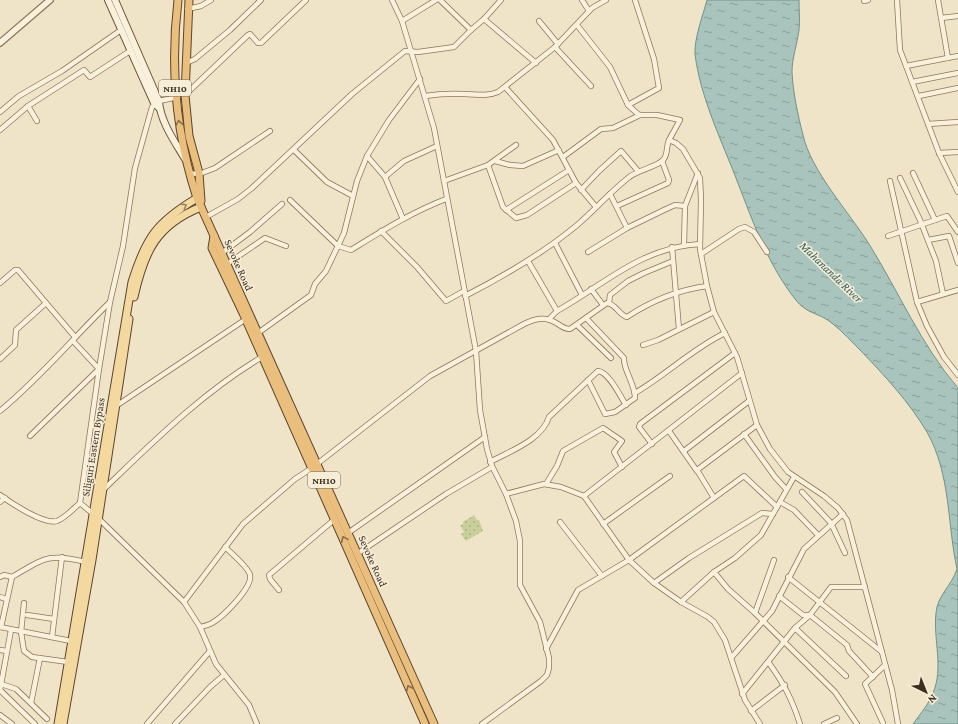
<svg xmlns="http://www.w3.org/2000/svg" width="958" height="724" viewBox="0 0 958 724" font-family="'Crimson Pro',serif">
<defs>
<pattern id="grass-dots" width="8" height="8" patternUnits="userSpaceOnUse"><rect width="8" height="8" fill="#c9cf9b"/><path d="M2 2h.1M6 6h.1" fill="none" stroke="#aeb285" stroke-width="1.8" stroke-linecap="round"/></pattern>
<pattern id="water-ripples" width="26" height="14" patternUnits="userSpaceOnUse"><rect width="26" height="14" fill="#a9c4bc"/><path d="M2 4q2-2 4 0t4 0M15 11q2-2 4 0t4 0" fill="none" stroke="#8ba098"/></pattern>
</defs>
<rect width="100%" height="100%" fill="#f0e4c8"/>
<!-- grass -->
<path fill="url(#grass-dots)" d="M 474,515 L 477,520 L 479,520 L 483,531 L 466,541 L 461,534 L 464,532 L 460,525 L 463,524 L 463,522 Z"/>
<!-- water -->
<path fill="url(#water-ripples)" stroke="#6f938a" d="M 707,0 L 799,0 C 799,10 800,20 799,30 C 797,45 792,58 792,72 C 793,93 798,115 803,135 C 811,171 849,212 869,244 C 899,292 921,345 958,388 L 958,724 L 913,724 C 920,714 929,704 933,693 C 944,667 933,640 936,613 C 937,596 952,585 957,569 C 947,523 951,475 927,432 C 909,402 885,376 861,351 C 852,342 843,332 833,324 C 819,312 807,315 795,299 C 766,262 751,216 734,173 C 719,135 700,95 695,54 C 694,39 703,15 707,0 Z"/>
<g fill="none" stroke-linecap="round" stroke-linejoin="round">
<!-- minor casing -->
<g stroke="#8d765c" stroke-width="6">
<g id="minor">
<path d="M 392,0 L 402,21 L 434,128 L 476,351 L 480,410 L 487,449 L 492,466 L 506,494 L 516,521 L 520,541 L 520,585 L 540,622 L 549,658 L 549,668 L 547,675 L 541,681 L 482,724"/>
<path d="M 440,0 L 471,30 L 484,19 L 501,0"/>
<path d="M 582,0 L 589,11"/>
<path d="M 897,0 L 900,50 L 939,153 L 958,192"/>
<path d="M 938,0 L 948,58"/>
<path d="M 864,1 L 868,0"/>
<path d="M 187,9 L 201,6 L 211,0"/>
<path d="M 941,18 L 958,16"/>
<path d="M 484,19 L 536,63"/>
<path d="M 402,21 L 436,0"/>
<path d="M 539,21 L 558,44"/>
<path d="M 577,25 L 610,67 L 628,105 L 639,115 L 657,115 L 680,120 L 669,140"/>
<path d="M 555,47 L 591,86"/>
<path d="M 186,63 L 195,59 L 230,30 L 261,0"/>
<path d="M 906,66 L 958,56"/>
<path d="M 912,82 L 958,73"/>
<path d="M 505,87 L 553,140 L 576,183 L 596,207"/>
<path d="M 185,95 L 248,35 L 250,34 L 258,43 L 261,43 L 306,0"/>
<path d="M 425,96 C 438,94 450,93 464,94 C 476,94 486,97 498,92 L 555,47 L 592,8 L 606,0"/>
<path d="M 919,96 L 958,88"/>
<path d="M 178,97 L 159,101 L 152,107 L 135,168 L 123,246 L 110,302 L 99,369 L 80,503 L 98,518 L 184,602 L 200,627 L 216,664 L 249,705 L 257,724"/>
<path d="M 628,105 L 659,88 L 654,59 L 635,0"/>
<path d="M 28,106 L 37,121"/>
<path d="M 0,112 L 19,96 L 62,71 L 121,30"/>
<path d="M 928,124 L 958,122"/>
<path d="M 0,130 L 28,106 L 84,70 L 90,77 L 130,51"/>
<path d="M 294,150 L 327,182 L 353,196"/>
<path d="M 939,153 L 958,152"/>
<path d="M 367,156 L 385,177 L 403,219"/>
<path d="M 563,157 L 601,129 L 613,128 L 640,115"/>
<path d="M 495,161 L 510,165 L 523,166 L 559,150"/>
<path d="M 488,165 L 503,207 L 516,218 L 527,215 L 576,183"/>
<path d="M 913,173 L 935,220"/>
<path d="M 190,174 L 202,173 L 215,168 L 270,131"/>
<path d="M 385,177 L 404,161 L 437,146"/>
<path d="M 900,178 L 920,220 L 936,261 L 943,294"/>
<path d="M 444,181 L 488,165 L 516,145"/>
<path d="M 890,181 L 917,302 L 927,326 L 944,357 L 958,375"/>
<path d="M 581,190 L 599,171 L 621,151 L 638,171"/>
<path d="M 610,194 L 627,228"/>
<path d="M 290,200 L 338,246 L 351,250 C 382,231 412,212 446,199"/>
<path d="M 617,206 L 668,183 L 669,180 L 662,161"/>
<path d="M 506,210 L 569,170"/>
<path d="M 206,217 L 238,199 L 252,188 L 352,94 L 405,51 L 418,52 L 454,47 L 471,30"/>
<path d="M 381,231 L 417,267 L 446,301 L 464,291"/>
<path d="M 888,236 L 947,216 L 958,232"/>
<path d="M 928,240 L 949,236 L 958,263"/>
<path d="M 555,243 L 582,295"/>
<path d="M 684,245 L 685,206 L 698,173"/>
<path d="M 672,247 L 679,329"/>
<path d="M 588,252 L 627,228 L 664,210 L 675,205 L 685,206"/>
<path d="M 222,253 L 250,232 L 282,204"/>
<path d="M 701,254 L 739,229 L 745,227 L 754,232 L 767,252"/>
<path d="M 528,261 L 557,311 C 605,284 642,247 700,244"/>
<path d="M 227,264 L 265,238 L 286,246"/>
<path d="M 0,283 L 15,270 L 18,270 L 75,337"/>
<path d="M 591,289 L 603,305"/>
<path d="M 465,296 C 504,276 542,254 576,226 C 594,211 609,193 628,178 C 637,170 657,167 663,160 C 668,156 666,146 669,140 L 676,143 L 683,149 L 700,178 L 701,200 L 700,249 L 707,286 L 714,312 L 737,357 L 757,425 L 770,449 L 788,472 L 824,496 L 838,508 L 847,520 L 892,690 L 898,724"/>
<path d="M 917,302 L 958,290"/>
<path d="M 609,303 L 610,295 L 628,281 L 644,273 L 673,261"/>
<path d="M 586,318 L 624,358 C 623,370 635,383 635,398 L 615,412 L 605,414 L 588,380"/>
<path d="M 549,319 L 557,311"/>
<path d="M 577,325 L 611,358"/>
<path d="M 258,333 L 311,295 L 315,284 L 326,271 L 344,233 L 357,181 L 367,156 L 389,120 L 420,79"/>
<path d="M 643,345 L 658,340 L 714,312"/>
<path d="M 0,359 L 15,345 L 16,330 L 46,303"/>
<path d="M 635,393 C 666,375 692,349 725,333"/>
<path d="M 116,406 L 246,319"/>
<path d="M 0,411 C 40,378 73,338 110,302"/>
<path d="M 669,431 L 697,471"/>
<path d="M 744,434 L 775,477 L 786,489"/>
<path d="M 30,436 L 99,369 L 74,342"/>
<path d="M 652,444 L 639,427 L 640,424 L 735,353"/>
<path d="M 684,451 L 749,401"/>
<path d="M 490,462 C 510,451 542,440 549,417 L 598,371 C 609,372 620,396 626,405"/>
<path d="M 317,464 L 430,376 L 524,324 C 536,318 546,316 558,324 C 562,327 565,329 570,329 L 607,303 C 616,304 619,315 627,317 C 651,301 678,290 707,286"/>
<path d="M 546,484 L 557,466 L 563,451 L 603,428 L 622,441 L 614,452 L 622,467"/>
<path d="M 103,490 C 153,442 203,392 262,357"/>
<path d="M 802,492 L 831,523 L 845,553"/>
<path d="M 506,494 L 544,484 L 561,487 L 584,496 L 629,560 L 654,583 L 681,602 L 708,617 L 714,622 L 725,640 L 745,700 L 760,724"/>
<path d="M 0,495 C 11,503 44,525 57,521 C 65,518 73,509 80,503"/>
<path d="M 584,496 L 742,373"/>
<path d="M 714,498 L 697,470 L 757,425"/>
<path d="M 0,502 L 5,498"/>
<path d="M 780,502 L 794,510 L 818,535"/>
<path d="M 560,522 L 602,576"/>
<path d="M 603,524 L 670,476"/>
<path d="M 348,533 L 485,437"/>
<path d="M 357,554 L 446,494 L 492,467"/>
<path d="M 714,572 L 728,589 L 755,613 L 835,692 L 857,724"/>
<path d="M 0,577 L 4,575 L 12,577 C 45,558 47,553 86,562"/>
<path d="M 788,577 L 882,652"/>
<path d="M 654,583 L 689,558 L 762,513 L 773,514"/>
<path d="M 279,590 L 270,579 L 269,575 L 335,519"/>
<path d="M 779,596 L 803,615 L 810,615 L 847,645 L 849,651 L 873,677"/>
<path d="M 0,597 L 6,599"/>
<path d="M 184,602 L 243,524 L 295,479 L 312,468"/>
<path d="M 681,602 L 714,572 L 735,558 L 761,535 L 794,477"/>
<path d="M 24,603 L 21,632 L 24,651 L 32,657 L 68,662"/>
<path d="M 755,613 L 774,560"/>
<path d="M 27,615 L 54,619"/>
<path d="M 0,627 L 71,641"/>
<path d="M 1,627 L 12,577"/>
<path d="M 200,627 C 204,626 209,625 212,623 C 223,617 253,587 250,575 C 249,568 231,553 225,547"/>
<path d="M 795,628 L 846,676"/>
<path d="M 52,637 L 62,557"/>
<path d="M 546,649 L 578,590 L 629,560 L 744,476 L 777,507"/>
<path d="M 0,650 L 7,651"/>
<path d="M 731,658 L 772,611 L 804,549 L 843,514"/>
<path d="M 769,663 C 784,684 792,699 800,724"/>
<path d="M 1,684 L 16,689 L 47,719"/>
<path d="M 0,690 L 11,630"/>
<path d="M 0,690 L 35,724"/>
<path d="M 742,694 L 795,628 L 810,615 L 831,587 L 865,587"/>
<path d="M 31,703 L 40,658"/>
<path d="M 751,711 L 785,685"/>
<path d="M 0,715 L 12,724"/>
<path d="M 883,723 L 865,684 L 885,665"/>
<path d="M 147,724 L 210,651"/>
<path d="M 175,724 L 210,687 L 224,675"/>
<path d="M 824,724 L 837,718"/>
</g>
</g>
<!-- tertiary casing -->
<g stroke="#8d765c" stroke-width="8">
<path id="tertiary" d="M 0,43 L 50,0"/>
</g>
<!-- secondary casing -->
<g stroke="#6f573f" stroke-width="8">
<g id="secondary">
<path d="M 108,0 L 154,103 L 159,108"/>
<path d="M 115,0 L 159,101 C 160,121 175,142 185,159"/>
</g>
</g>
<!-- primary casing -->
<g stroke="#5b4430" stroke-width="9">
<g id="primary">
<path d="M 134,297 C 144,252 156,225 201,207"/>
<path d="M 58,724 L 132,282 C 146,237 157,222 197,198"/>
<path d="M 63,724 L 92,560 L 129,319"/>
</g>
</g>
<!-- trunk casing -->
<g stroke="#5b4430" stroke-width="9">
<g id="trunk">
<path d="M 178,0 C 170,67 176,134 197,198 L 434,724"/>
<path d="M 189,0 L 185,95 L 189,136 L 199,173 L 201,201"/>
<path d="M 214,236 L 212,248 L 243,313 L 425,724"/>
</g>
</g>
<!-- minor -->
<use href="#minor" stroke="#faf1dc" stroke-width="4.5"/>
<!-- tertiary -->
<use href="#tertiary" stroke="#faf1dc" stroke-width="5.5"/>
<!-- secondary -->
<use href="#secondary" stroke="#faf1dc" stroke-width="6"/>
<!-- primary -->
<use href="#primary" stroke="#f3d9a0" stroke-width="7"/>
<!-- trunk -->
<use href="#trunk" stroke="#eabe7c" stroke-width="7"/>
</g>
<!-- one-way arrows -->
<defs><path id="oneway-chevron" d="M-2-3.5L2.5 0L-2 3.5" fill="none" stroke-width="1.6" stroke-linecap="round" stroke-linejoin="round"/></defs>
<g stroke="#8b6f49">
<use href="#oneway-chevron" transform="translate(179 123) rotate(-100)"/>
<use href="#oneway-chevron" transform="translate(344 539) rotate(-114)"/>
<use href="#oneway-chevron" transform="translate(409 688) rotate(-114)"/>
</g>
<use stroke="#988460" href="#oneway-chevron" transform="translate(184 206) rotate(-32)"/>
<g text-anchor="middle" dominant-baseline="central" stroke-width="3" stroke-linejoin="round" paint-order="stroke">
<!-- shield labels -->
<g fill="#f7eed8" stroke="#756857" stroke-width="1">
<rect x="159" y="80" width="32" height="16" rx="3"/>
<rect x="308" y="472" width="32" height="16" rx="3"/>
</g>
<g font-size="10" font-weight="bold" fill="#3d2e20">
<text x="175" y="88">NH10</text>
<text x="324" y="480">NH10</text>
</g>
<!-- street labels -->
<g font-size="11" fill="#3d2e20" stroke="#f7eed8">
<text transform="translate(239 265) rotate(66)">Sevoke Road</text>
<text transform="translate(93 447) rotate(-81)">Siliguri Eastern Bypass</text>
<text transform="translate(373 561) rotate(66)">Sevoke Road</text>
</g>
<!-- water labels -->
<g font-size="12" font-style="italic" fill="#2f5d5a" stroke="#f7eed8">
<text transform="translate(831 272) rotate(44)">Mahananda River</text>
</g>
</g>
<!-- north arrow -->
<g transform="translate(926 692) rotate(137)" stroke="#f7eed8" stroke-width="3" paint-order="stroke">
<path d="M0-3L7 15L0 10L-7 15Z" fill="#3d2e20"/>
<text y="-6" font-size="11" font-weight="bold" text-anchor="middle" fill="#3d2e20">N</text>
</g>
</svg>
